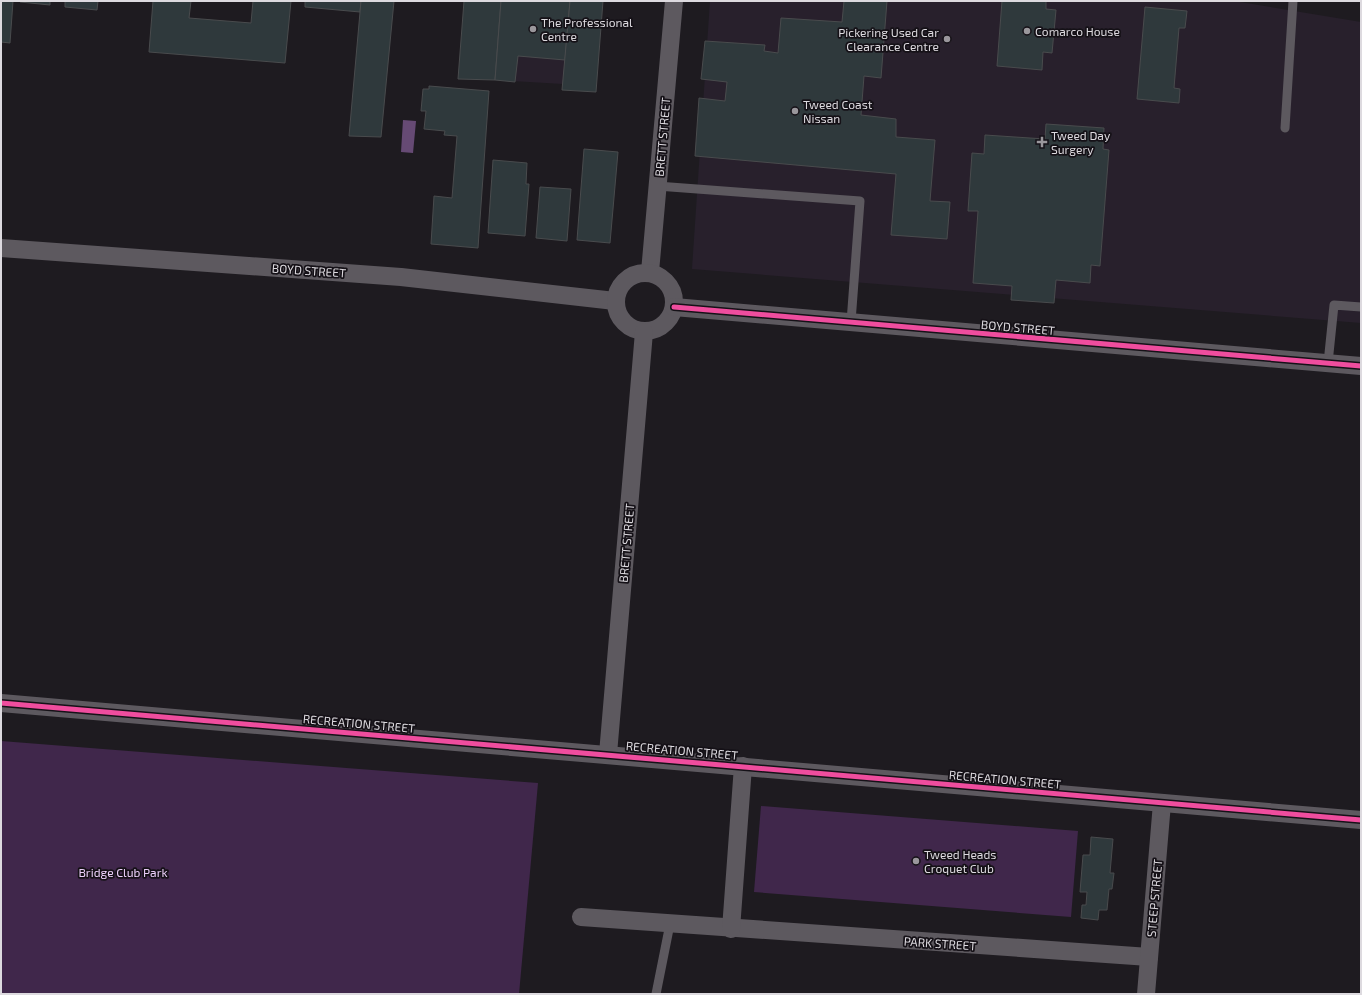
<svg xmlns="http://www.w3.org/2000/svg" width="1362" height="995" viewBox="0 0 1362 995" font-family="'Exo 2',sans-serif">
<rect width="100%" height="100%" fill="#1e1b20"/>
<!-- built -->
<g fill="#28202c">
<path d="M 501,1 L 570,1 L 563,84 L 495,80 Z"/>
<path d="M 710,1 L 1234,1 L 1361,22 L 1361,323 L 692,269 Z"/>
</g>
<!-- green -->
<g fill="#40274b">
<path d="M 1,741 L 538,783 L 519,994 L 1,994 Z"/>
<path d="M 761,806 L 1078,831 L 1071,917 L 754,892 Z"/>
</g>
<!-- water -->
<path fill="#664a74" d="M 403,120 L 416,121 L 413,153 L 401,152 Z"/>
<!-- building -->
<g fill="#2f393c" stroke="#494b4d">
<path d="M 1,1 L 13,1 L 10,43 L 1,42 Z"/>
<path d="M 20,1 L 50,1 L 50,5 L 20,2 Z"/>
<path d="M 65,1 L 98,1 L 97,10 L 65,7 Z"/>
<path d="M 153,1 L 191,1 L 189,18 L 251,23 L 253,1 L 291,1 L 285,63 L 149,52 Z"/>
<path d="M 305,1 L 361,1 L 360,12 L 305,7 Z"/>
<path d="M 361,1 L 394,1 L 381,137 L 349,136 Z"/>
<path d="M 464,1 L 501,1 L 495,80 L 458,79 Z"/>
<path d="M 501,1 L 570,1 L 565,60 L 518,56 L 515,82 L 495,80 Z"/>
<path d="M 570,1 L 603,1 L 596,92 L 562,90 Z"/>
<path d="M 844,1 L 887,1 L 881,78 L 864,76 L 861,115 L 896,119 L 896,137 L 935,140 L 930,201 L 950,202 L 947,239 L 891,235 L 896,174 L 695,156 L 699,98 L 725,101 L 727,82 L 701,79 L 705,41 L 765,45 L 764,51 L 778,53 L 781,18 L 842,22 Z"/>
<path d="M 1002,1 L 1046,1 L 1046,9 L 1056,10 L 1052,53 L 1043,52 L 1042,70 L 997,66 Z"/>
<path d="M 1145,7 L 1187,11 L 1185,28 L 1179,28 L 1174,88 L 1180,89 L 1179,103 L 1137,99 Z"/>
<path d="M 429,86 L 489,91 L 478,248 L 431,244 L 434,196 L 452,198 L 457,136 L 444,135 L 445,131 L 424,129 L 426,111 L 421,111 L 423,89 L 429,89 Z"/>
<path d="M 1046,124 L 1104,128 L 1103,149 L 1109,150 L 1100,266 L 1091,265 L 1090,283 L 1056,280 L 1054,303 L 1011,300 L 1012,286 L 973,283 L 978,211 L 968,211 L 972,153 L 984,154 L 985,135 L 1045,139 Z"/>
<path d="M 584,149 L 618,152 L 610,243 L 577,240 Z"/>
<path d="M 493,160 L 527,163 L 526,184 L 529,184 L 525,236 L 488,233 Z"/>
<path d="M 540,187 L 571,189 L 567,241 L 536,238 Z"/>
<path d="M 1091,837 L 1113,839 L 1110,873 L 1114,873 L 1112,889 L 1109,889 L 1107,910 L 1099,910 L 1098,920 L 1081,918 L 1082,905 L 1086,905 L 1087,892 L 1080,892 L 1083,855 L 1090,855 Z"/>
</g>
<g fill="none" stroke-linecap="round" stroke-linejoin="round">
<!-- lane -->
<g stroke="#5d595f" stroke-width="9">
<path d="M 1285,128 L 1293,1"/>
<path d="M 657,186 L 860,201 L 851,322"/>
<path d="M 1328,363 L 1334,305 L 1361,307"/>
<path d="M 656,994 L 670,924"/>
</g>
<!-- street -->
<g stroke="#5d595f" stroke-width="18">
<path d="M 1,248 L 401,277 L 615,301"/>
<path d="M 650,272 L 674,1"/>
<circle cx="645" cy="302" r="29"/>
<path d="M 674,307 L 1361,366"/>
<path d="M 1,703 L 1361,820"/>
<path d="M 608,754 L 644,332"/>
<path d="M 581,917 L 1149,957"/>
<path d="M 731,929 L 743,766"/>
<path d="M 1146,994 L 1162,803"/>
</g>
<!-- cycleway casing -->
<g stroke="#151117" stroke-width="8">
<g id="cycleway">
<path d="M 674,307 L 1361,366"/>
<path d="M 1,703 L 1361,820"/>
</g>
</g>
<!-- cycleway -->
<use href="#cycleway" stroke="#ef4d9e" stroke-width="5"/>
</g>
<!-- markers -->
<g fill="#9a979c" stroke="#151117" stroke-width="1.5">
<circle cx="533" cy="29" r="4"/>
<circle cx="1027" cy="31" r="4"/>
<circle cx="947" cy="39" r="4"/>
<circle cx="795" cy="111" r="4"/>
<path d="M1040 136h4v4h4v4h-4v4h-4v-4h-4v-4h4z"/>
<circle cx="916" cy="861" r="4"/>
</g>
<g text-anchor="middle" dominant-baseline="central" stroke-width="3.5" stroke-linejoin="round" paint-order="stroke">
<!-- poi labels -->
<g font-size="12" fill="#dddadf" stroke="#151117" text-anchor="start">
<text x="541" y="22">The Professional<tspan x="541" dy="14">Centre</tspan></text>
<text x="1035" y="31">Comarco House</text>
<text x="939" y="32" text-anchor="end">Pickering Used Car<tspan x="939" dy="14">Clearance Centre</tspan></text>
<text x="803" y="104">Tweed Coast<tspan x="803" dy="14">Nissan</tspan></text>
<text x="1051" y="135">Tweed Day<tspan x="1051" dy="14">Surgery</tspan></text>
<text x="924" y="854">Tweed Heads<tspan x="924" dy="14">Croquet Club</tspan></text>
</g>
<!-- street labels -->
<g font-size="12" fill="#dddadf" stroke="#151117">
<text transform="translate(662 137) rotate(-85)">BRETT STREET</text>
<text transform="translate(309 270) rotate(4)">BOYD STREET</text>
<text transform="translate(1018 327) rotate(5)">BOYD STREET</text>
<text transform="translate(626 543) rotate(-85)">BRETT STREET</text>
<text transform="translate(359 723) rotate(5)">RECREATION STREET</text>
<text transform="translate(682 750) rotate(5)">RECREATION STREET</text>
<text transform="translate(1005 779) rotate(5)">RECREATION STREET</text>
<text transform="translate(1154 898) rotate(-85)">STEEP STREET</text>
<text transform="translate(940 943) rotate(4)">PARK STREET</text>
</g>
<!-- park labels -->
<g font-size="12" fill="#ebcff9" stroke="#151117">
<text x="123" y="872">Bridge Club Park</text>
</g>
</g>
<!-- border -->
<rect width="1362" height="995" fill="none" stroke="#dddadf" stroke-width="4"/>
</svg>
